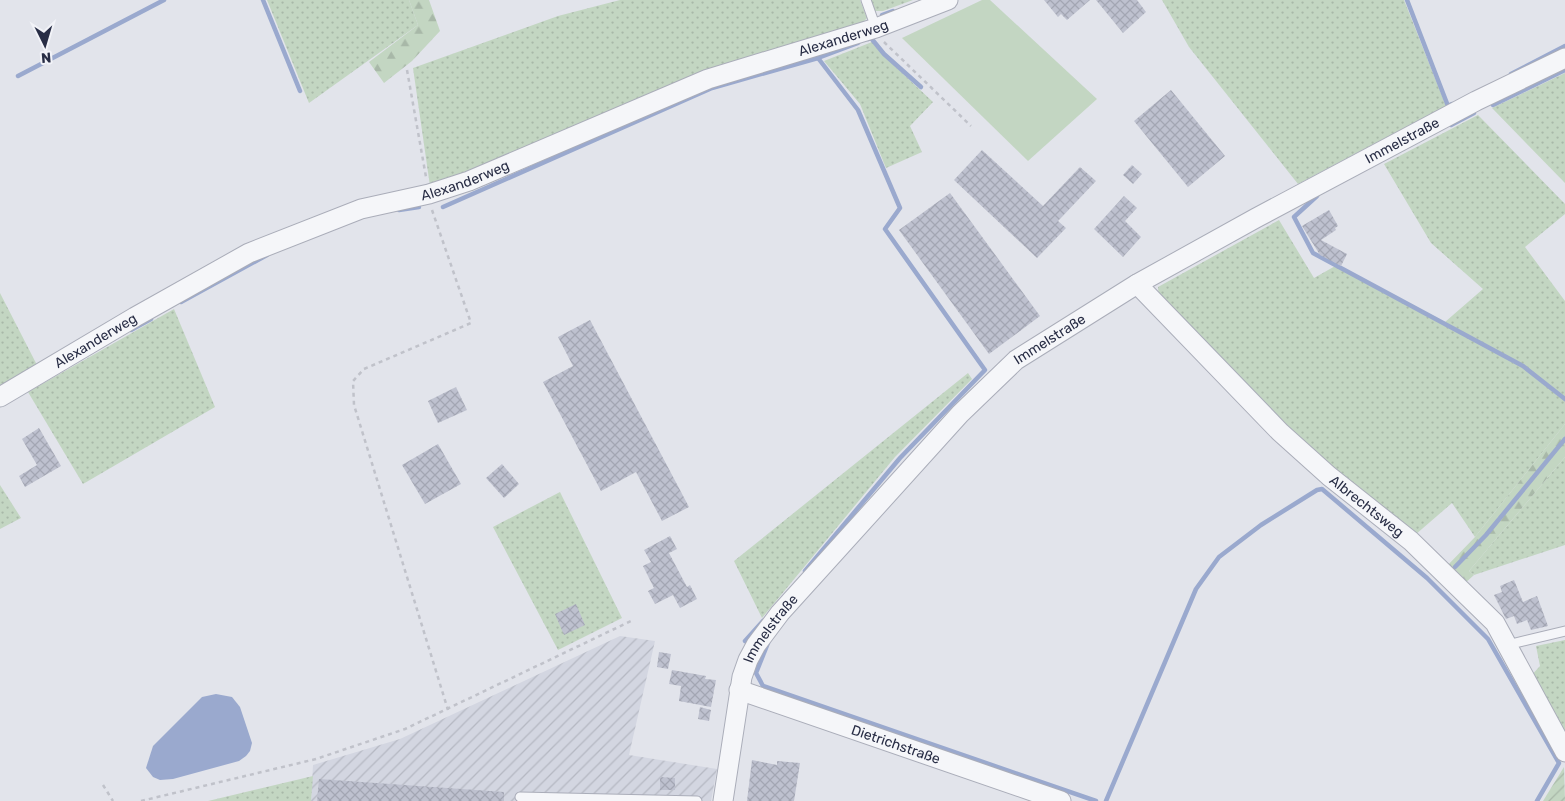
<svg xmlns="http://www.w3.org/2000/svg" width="1565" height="801" viewBox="0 0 1565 801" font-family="Rubik,sans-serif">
<defs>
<pattern id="industrial-furrows" width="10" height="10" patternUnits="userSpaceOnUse" patternTransform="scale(1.25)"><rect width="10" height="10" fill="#d3d6e1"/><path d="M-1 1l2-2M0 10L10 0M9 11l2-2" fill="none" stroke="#b5b8c2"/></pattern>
<pattern id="grass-dots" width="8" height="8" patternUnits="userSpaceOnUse" patternTransform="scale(1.25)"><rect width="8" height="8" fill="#c3d6c2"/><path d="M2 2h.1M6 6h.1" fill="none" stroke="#a8b8a8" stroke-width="1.8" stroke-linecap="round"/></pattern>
<pattern id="forest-firs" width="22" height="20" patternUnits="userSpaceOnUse" patternTransform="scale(1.25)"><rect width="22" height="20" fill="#c3d6c2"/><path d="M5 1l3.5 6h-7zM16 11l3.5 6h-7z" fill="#a8b8a8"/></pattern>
<pattern id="garden-furrows" width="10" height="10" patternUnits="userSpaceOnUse" patternTransform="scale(1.25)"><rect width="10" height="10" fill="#c3d6c2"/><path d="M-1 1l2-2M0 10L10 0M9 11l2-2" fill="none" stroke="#a8b8a8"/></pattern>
<pattern id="building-cross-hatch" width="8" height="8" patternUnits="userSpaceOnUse" patternTransform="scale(1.25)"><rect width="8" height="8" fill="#bec1cf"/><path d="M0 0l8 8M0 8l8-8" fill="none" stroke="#a3a6b3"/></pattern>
</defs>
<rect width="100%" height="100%" fill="#e2e4eb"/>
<!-- industrial -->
<path fill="url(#industrial-furrows)" d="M 620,636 L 655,641 L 629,755 L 717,769 L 711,801 L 311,801 L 313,765 L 400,739 Z"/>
<!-- grass -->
<g fill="url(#grass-dots)">
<path d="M 267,0 L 409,0 L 418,25 L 309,103 Z"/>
<path d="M 620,0 L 860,0 L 867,18 L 855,31 L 468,176 L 430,186 L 413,68 L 558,16 Z"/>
<path d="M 870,0 L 913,0 L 883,11 L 874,11 Z"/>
<path d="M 1162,0 L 1404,0 L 1446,106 L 1298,184 L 1189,47 Z"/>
<path d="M 872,42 L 883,55 L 933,102 L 910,126 L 922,152 L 886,168 L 860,104 L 824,61 Z"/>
<path d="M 1565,73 L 1565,183 L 1492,108 Z"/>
<path d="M 1478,115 L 1565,204 L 1565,214 L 1525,247 L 1565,301 L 1565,424 L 1475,537 L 1452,503 L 1415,535 L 1331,472 L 1159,300 L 1158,287 L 1279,220 L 1314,278 L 1337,265 L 1445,322 L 1483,289 L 1431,243 L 1384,164 Z"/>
<path d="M 0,293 L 38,367 L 0,390 Z"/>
<path d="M 174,309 L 215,407 L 83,484 L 28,392 Z"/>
<path d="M 968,373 L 972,379 L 895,457 L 762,618 L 734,561 Z"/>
<path d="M 1565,457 L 1565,545 L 1474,575 L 1469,571 Z"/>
<path d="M 0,485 L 21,518 L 0,529 Z"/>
<path d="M 560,492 L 622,618 L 558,650 L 493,527 Z"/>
<path d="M 1565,640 L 1565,742 L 1529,678 L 1540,666 L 1536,646 Z"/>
<path d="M 313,776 L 311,801 L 208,801 Z"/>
</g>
<!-- forest -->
<g fill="url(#forest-firs)">
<path d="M 409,0 L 429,0 L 440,31 L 412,61 L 384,83 L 369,62 L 418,25 Z"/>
<path d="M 1565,424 L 1565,457 L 1469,571 L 1474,575 L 1463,585 L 1445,568 L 1475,537 Z"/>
</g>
<!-- garden -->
<path fill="url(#garden-furrows)" d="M 1564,767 L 1565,801 L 1543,801 Z"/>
<!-- pitch -->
<path fill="#c3d6c2" d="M 982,0 L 990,0 L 1097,99 L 1028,161 L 902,38 Z"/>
<!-- water -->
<path fill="#9aa9ce" d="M 216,694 L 232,697 L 240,707 L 252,743 L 250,751 L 246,756 L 239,761 L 173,779 L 160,780 L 153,777 L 146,768 L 153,746 L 202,697 Z"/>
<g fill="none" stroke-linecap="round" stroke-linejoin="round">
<!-- stream -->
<g stroke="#9aa9ce" stroke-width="4.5">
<path d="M 263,0 L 300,91"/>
<path d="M 1407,0 L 1448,106 L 1452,104"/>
<path d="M 882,15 L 893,11"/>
<path d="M 868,39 L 871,38 L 884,54 L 921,87"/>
<path d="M 1511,74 L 1565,46"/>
<path d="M 18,76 L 164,0"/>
<path d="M 1493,105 L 1565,70"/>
<path d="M 1451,125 L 1474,113"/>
<path d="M 1317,196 L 1294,217 L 1313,253 L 1523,366 L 1565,399"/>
<path d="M 443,207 L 712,88 L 818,58 L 858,43"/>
<path d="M 399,210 L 419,207"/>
<path d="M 181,302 L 267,255"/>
<path d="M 131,330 L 151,319"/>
<path d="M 1455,567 L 1486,535 L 1565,439"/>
<path d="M 805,571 L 900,458 L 985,370 L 885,229 L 900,208 L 858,110 L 818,58"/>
<path d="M 745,641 L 763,621"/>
<path d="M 768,643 L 756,673 L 763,686 L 1096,801"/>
<path d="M 1106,801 L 1196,589 L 1219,557 L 1261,525 L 1317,490 L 1322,489 L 1427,578 L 1488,639 L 1559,763 L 1537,801"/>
</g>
</g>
<!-- building -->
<g fill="url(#building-cross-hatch)">
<path d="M 1044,0 L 1090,0 L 1067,20 L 1061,14 L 1058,17 Z"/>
<path d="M 1096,0 L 1137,0 L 1146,12 L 1123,33 Z"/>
<path d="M 1171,90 L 1225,156 L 1188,187 L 1134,121 Z"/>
<path d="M 982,150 L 1043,206 L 1080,167 L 1096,181 L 1058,221 L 1066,228 L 1037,258 L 954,180 Z"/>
<path d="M 1132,165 L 1142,174 L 1133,184 L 1123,175 Z"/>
<path d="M 950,193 L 1040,316 L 989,354 L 899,230 Z"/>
<path d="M 1124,196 L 1137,208 L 1125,221 L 1141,237 L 1123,257 L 1094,229 Z"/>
<path d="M 1329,210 L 1338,226 L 1335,228 L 1336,230 L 1321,240 L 1347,254 L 1341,266 L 1320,255 L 1302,226 Z"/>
<path d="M 590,320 L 689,507 L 662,521 L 636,472 L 601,491 L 543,382 L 573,366 L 558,337 Z"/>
<path d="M 456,387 L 467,410 L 438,423 L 428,401 Z"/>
<path d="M 39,428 L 61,466 L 25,487 L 19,476 L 37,465 L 22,439 Z"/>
<path d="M 438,444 L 461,484 L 425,504 L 402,465 Z"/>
<path d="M 502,464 L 519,484 L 504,498 L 486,478 Z"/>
<path d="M 670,536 L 677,549 L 669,553 L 687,587 L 690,585 L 697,599 L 680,608 L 673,595 L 655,604 L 648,591 L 654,588 L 643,566 L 651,562 L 644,550 Z"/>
<path d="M 1514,580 L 1523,602 L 1537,596 L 1548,626 L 1531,630 L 1527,620 L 1517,624 L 1514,616 L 1506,619 L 1494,595 L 1502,592 L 1500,586 Z"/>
<path d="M 576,604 L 585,625 L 564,635 L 555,614 Z"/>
<path d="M 659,652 L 671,654 L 668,669 L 657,667 Z"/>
<path d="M 672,670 L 706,676 L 705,679 L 716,680 L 711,707 L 679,701 L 681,686 L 669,684 Z"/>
<path d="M 700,707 L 711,710 L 709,721 L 698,719 Z"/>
<path d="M 752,760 L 777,765 L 777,761 L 800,763 L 794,801 L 747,801 Z"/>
<path d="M 660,777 L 675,778 L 675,790 L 660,790 Z"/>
<path d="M 319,779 L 504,792 L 504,801 L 317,801 Z"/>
</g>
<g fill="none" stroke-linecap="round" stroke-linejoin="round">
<!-- service casing -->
<g stroke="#aaadb9" stroke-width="11">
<g id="service">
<path d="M 866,0 L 876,28"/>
<path d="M 1507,645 L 1565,631"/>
<path d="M 520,797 L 697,801"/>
</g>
</g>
<!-- minor casing -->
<g stroke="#aaadb9" stroke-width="21">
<g id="minor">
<path id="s1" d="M 1137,284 L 1280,432 L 1329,476 L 1411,541 L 1495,623 L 1565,752"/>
<path id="s2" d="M 0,397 L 135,317 L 249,253 L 361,209 L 429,194 L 469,181 L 708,79 L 876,28 L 948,0"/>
<path id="s3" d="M 739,690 L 1061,801"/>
<path id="s4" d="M 723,801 L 742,677 L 748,660 L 756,645 L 780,613 L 960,414 L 1016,360 L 1137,284 L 1256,218 L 1476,101 L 1565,58"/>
</g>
</g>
<!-- path -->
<g stroke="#c0c2ca" stroke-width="2.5" stroke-dasharray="4 4" stroke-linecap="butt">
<path d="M 884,42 L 971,126"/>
<path d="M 407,70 L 426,177"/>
<path d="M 432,210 L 471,323 L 364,369 L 353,381 L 354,405 L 448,710"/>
<path d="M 103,785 L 113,801"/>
<path d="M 141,801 L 316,759 L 405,729 L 633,620"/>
</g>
<!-- service -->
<use href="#service" stroke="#f5f6f9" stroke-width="9"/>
<!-- minor -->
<use href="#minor" stroke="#f5f6f9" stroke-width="19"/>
</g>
<g text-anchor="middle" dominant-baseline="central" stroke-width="4.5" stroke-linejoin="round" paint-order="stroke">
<!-- street labels -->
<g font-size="14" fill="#282d45" stroke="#f2f3f8">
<text stroke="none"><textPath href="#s2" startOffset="921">Alexanderweg</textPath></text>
<text stroke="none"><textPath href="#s4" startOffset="991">Immelstraße</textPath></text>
<text stroke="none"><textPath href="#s2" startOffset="516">Alexanderweg</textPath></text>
<text stroke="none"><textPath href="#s4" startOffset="586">Immelstraße</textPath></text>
<text stroke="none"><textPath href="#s2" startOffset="111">Alexanderweg</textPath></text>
<text stroke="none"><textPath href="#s1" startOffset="320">Albrechtsweg</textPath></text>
<text stroke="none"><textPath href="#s4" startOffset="182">Immelstraße</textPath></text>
<text stroke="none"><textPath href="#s3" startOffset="166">Dietrichstraße</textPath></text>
</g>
</g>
<!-- north arrow -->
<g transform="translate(45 45) rotate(175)" stroke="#f2f3f8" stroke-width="4" paint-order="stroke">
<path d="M0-4L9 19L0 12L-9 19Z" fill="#282d45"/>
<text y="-8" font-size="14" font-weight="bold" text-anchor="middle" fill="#282d45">N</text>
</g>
</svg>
